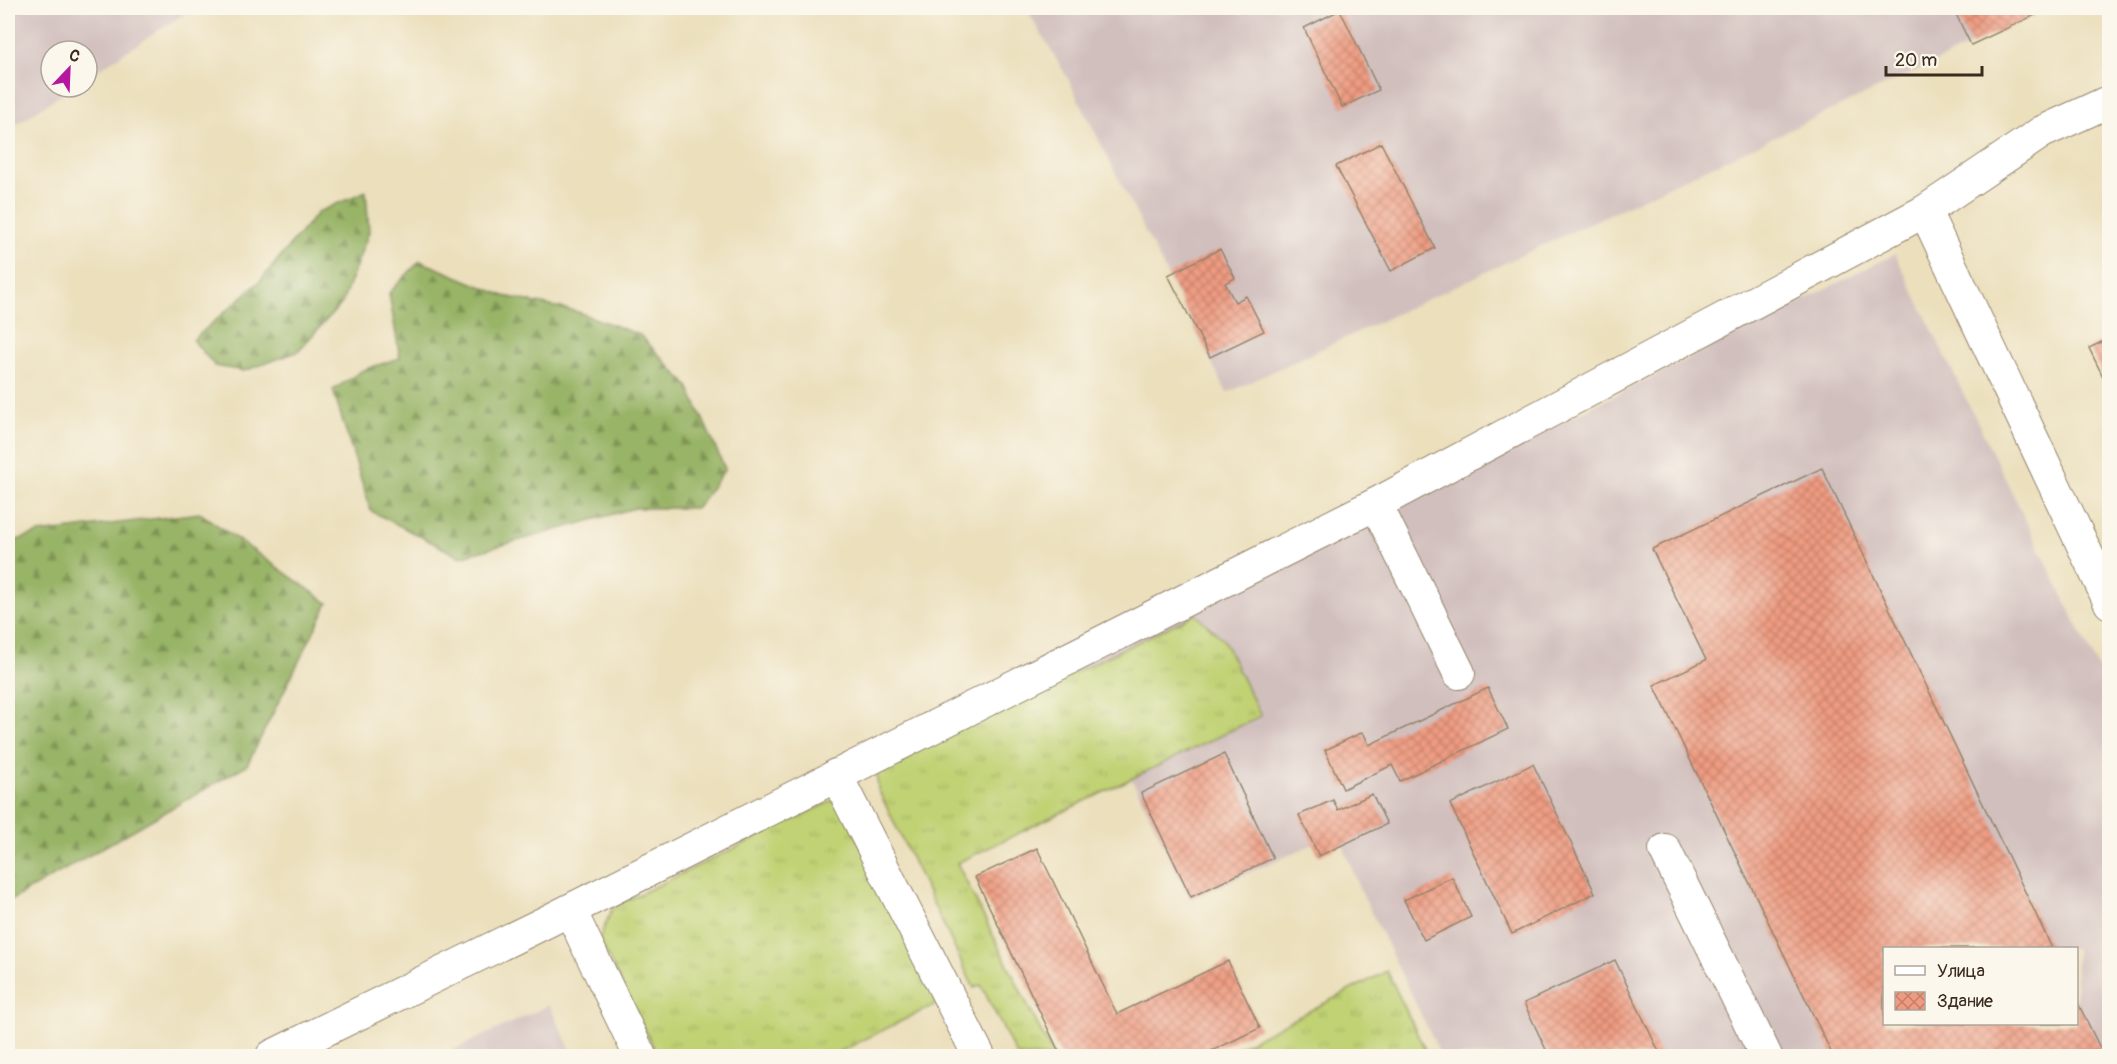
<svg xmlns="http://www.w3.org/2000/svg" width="2117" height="1064" viewBox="0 0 2117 1064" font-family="Pangolin,sans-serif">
<defs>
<pattern id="grass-tufts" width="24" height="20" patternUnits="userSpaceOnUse" patternTransform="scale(1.5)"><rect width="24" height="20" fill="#c1d274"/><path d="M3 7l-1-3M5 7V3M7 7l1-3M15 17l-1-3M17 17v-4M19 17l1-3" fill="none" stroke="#a7b464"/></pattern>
<pattern id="forest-firs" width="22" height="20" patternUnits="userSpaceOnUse" patternTransform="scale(1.5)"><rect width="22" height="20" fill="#98b466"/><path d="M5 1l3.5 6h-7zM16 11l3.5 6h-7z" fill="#7d9353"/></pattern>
<pattern id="building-cross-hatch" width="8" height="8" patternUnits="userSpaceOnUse" patternTransform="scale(1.5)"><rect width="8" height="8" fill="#ef9b81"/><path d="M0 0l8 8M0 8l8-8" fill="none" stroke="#c37f69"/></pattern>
</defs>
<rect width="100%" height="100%" fill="#fbf7ec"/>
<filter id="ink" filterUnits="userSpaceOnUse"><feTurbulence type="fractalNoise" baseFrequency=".0167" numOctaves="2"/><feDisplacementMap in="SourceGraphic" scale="12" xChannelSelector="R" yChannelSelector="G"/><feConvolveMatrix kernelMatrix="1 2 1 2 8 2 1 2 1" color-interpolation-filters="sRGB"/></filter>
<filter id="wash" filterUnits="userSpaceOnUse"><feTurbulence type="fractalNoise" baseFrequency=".008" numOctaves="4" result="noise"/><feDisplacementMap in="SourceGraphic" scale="24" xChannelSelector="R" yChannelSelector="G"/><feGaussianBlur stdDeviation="1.35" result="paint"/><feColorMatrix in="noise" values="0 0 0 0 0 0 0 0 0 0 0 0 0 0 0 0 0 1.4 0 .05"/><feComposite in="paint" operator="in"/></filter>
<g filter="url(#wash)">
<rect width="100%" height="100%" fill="#ebdfbc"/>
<!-- industrial -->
<g fill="#d1bfbd" fill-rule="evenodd">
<path d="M 8,8 L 193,8 L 87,77 L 87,51 L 51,51 L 51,87 L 72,87 L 8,130 Z"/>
<path d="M 1026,8 L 2050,8 L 1227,393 L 1067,77 Z"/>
<path d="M 1895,254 L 2109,690 L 2109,1056 L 1441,1056 L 1359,887 L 1338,833 L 1190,899 L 1129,773 L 1066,672 ZM 1884,948 L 2076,948 L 2076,1024 L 1884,1024 Z"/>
<path d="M 549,1005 L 574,1056 L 440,1056 Z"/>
</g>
<!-- grass -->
<g fill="url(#grass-tufts)" stroke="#7e7e49" stroke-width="1.5">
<path d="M 1195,614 L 1223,639 L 1261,716 L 957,863 L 1053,1056 L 1017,1056 L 981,985 L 974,988 L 878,789 L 877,776 L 882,766 Z"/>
<path d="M 838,798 L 938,1003 L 831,1056 L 658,1056 L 599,939 L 613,907 Z"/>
<path d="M 1387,971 L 1428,1056 L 1222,1056 Z"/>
</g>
<!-- forest -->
<g fill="url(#forest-firs)" stroke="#6a6f42" stroke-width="1.5">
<path d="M 366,191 L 369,232 L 342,303 L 297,352 L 244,371 L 215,366 L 193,340 L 260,281 L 318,212 Z"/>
<path d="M 420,261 L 504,296 L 575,311 L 640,335 L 688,386 L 725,469 L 697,508 L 635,508 L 460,557 L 371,511 L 333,390 L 363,370 L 400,358 L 389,293 Z"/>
<path d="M 200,513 L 328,603 L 247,765 L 8,902 L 8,543 L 39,533 Z"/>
</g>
<g id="blocks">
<!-- building -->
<g fill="url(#building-cross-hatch)">
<path d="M 1953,8 L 2050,8 L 1971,45 Z"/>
<path d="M 1340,10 L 1379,90 L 1342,107 L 1304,28 Z"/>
<path d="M 1381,143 L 1435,248 L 1391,271 L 1336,166 Z"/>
<path d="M 1220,249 L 1235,278 L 1225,283 L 1235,302 L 1246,296 L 1264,331 L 1210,357 L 1168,275 Z"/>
<path d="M 2110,338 L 2110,391 L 2089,348 Z"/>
<path d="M 1822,468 L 2052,948 L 1884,948 L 1884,1024 L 2076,1024 L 2076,999 L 2104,1056 L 1833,1056 L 1654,685 L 1706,660 L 1652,549 Z"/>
<path d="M 1488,688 L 1508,729 L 1400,781 L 1392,765 L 1343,789 L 1325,750 L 1363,732 L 1369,745 Z"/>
<path d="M 1224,754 L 1273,858 L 1191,897 L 1141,793 Z"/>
<path d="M 1533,764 L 1595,893 L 1512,934 L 1450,804 Z"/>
<path d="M 1372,794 L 1387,824 L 1319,856 L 1299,815 L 1333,800 L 1338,810 Z"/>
<path d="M 1037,848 L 1117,1014 L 1228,961 L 1260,1028 L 1201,1056 L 1061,1056 L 975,877 Z"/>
<path d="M 1452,877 L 1471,917 L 1424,940 L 1404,900 Z"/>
<path d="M 1615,960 L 1661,1056 L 1549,1056 L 1524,1003 Z"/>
</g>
</g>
</g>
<g filter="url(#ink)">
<use href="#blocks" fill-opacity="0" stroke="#93846d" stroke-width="1.5"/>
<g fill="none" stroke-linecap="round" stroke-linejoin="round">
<!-- minor casing -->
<g stroke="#93846d" stroke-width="34">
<g id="minor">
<path d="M 1925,211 L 2110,603"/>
<path d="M 1376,504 L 1459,673"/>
<path d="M 836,775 L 979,1056"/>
<path d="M 1665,850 L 1766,1056"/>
<path d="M 570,910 L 640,1056"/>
<path d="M 272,1056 L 548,921 L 1376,504 L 1925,211 L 2042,132 L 2110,101"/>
</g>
</g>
<!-- minor -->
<use href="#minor" stroke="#fff" stroke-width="32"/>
</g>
</g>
<!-- margin -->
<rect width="2117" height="1064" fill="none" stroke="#fbf7ec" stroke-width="30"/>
<!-- legend -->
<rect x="1883" y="947" width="195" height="78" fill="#fbf7ec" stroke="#aea59a" stroke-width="1.5"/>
<rect x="1895" y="966" width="30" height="9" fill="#ffffff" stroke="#aea59a" stroke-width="1.5"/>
<text x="1937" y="977" font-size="18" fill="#3b2a1e">Улица</text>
<rect x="1895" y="992" width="30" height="18" fill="url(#building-cross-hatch)" stroke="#aea59a" stroke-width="1.5"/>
<text x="1937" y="1007" font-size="18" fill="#3b2a1e">Здание</text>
<!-- north arrow -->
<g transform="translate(69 69) rotate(23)"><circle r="28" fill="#fbf7ec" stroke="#aea59a" stroke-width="1.5"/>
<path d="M0-4.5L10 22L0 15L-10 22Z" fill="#b5179e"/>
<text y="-9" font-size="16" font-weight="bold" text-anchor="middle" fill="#3b2a1e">С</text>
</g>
<!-- scale -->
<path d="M1886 66v9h96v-9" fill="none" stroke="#3b2a1e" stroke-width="3"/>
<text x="1895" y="66" font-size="18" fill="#3b2a1e" stroke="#fbf7ec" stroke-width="4.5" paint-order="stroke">20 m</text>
</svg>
